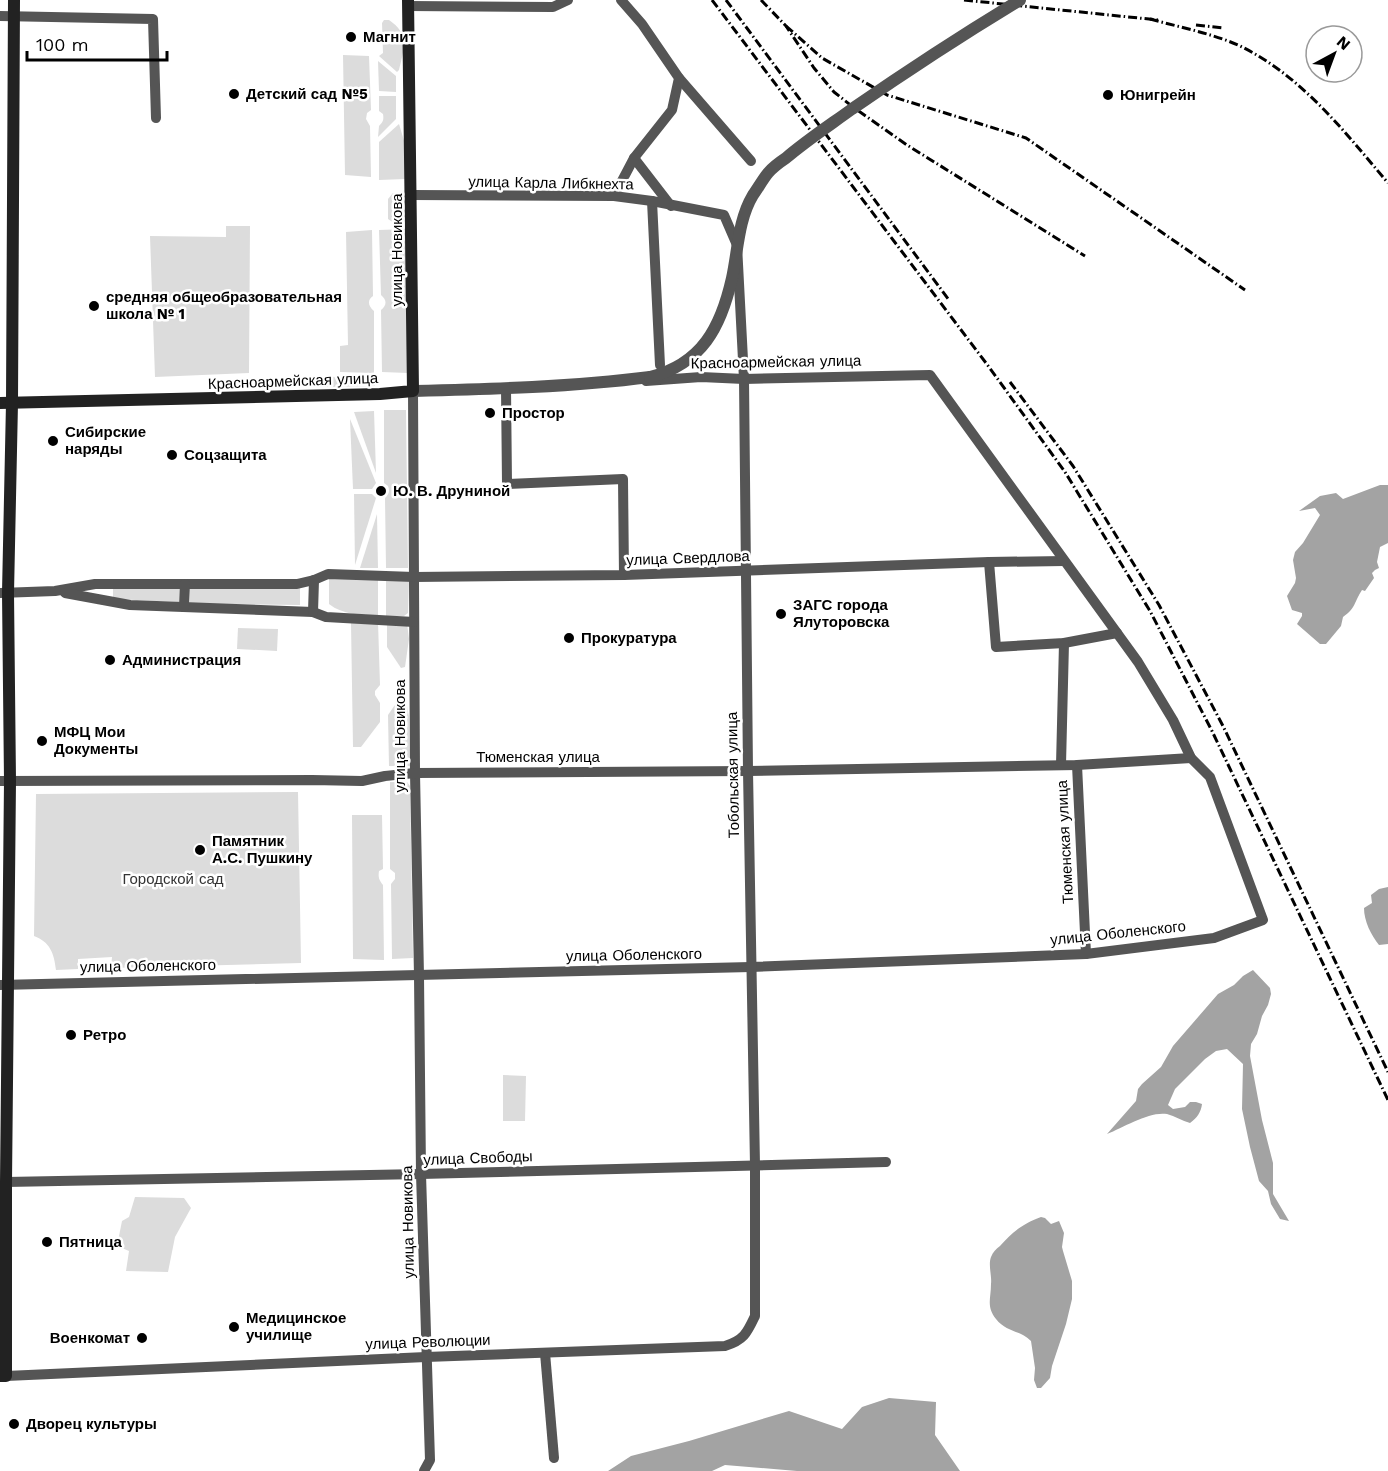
<svg xmlns="http://www.w3.org/2000/svg" width="1388" height="1471" viewBox="0 0 1388 1471" font-family="'Work Sans',sans-serif">
<rect width="100%" height="100%" fill="#fff"/>
<!-- green -->
<g fill="#dcdcdc">
<path d="M 384,20 L 389,20 C 410,34 404,49 399,70 L 397,72 L 379,56 L 383,53 L 382,23 Z"/>
<path d="M 343,55 L 369,56 L 371,110 L 367,113 L 366,119 L 370,126 L 371,177 L 345,175 Z"/>
<path d="M 378,61 L 396,76 L 396,92 L 379,91 Z"/>
<path d="M 379,96 L 396,96 L 396,119 L 378,137 L 379,126 C 383,122 384,120 383,114 L 379,111 Z"/>
<path d="M 399,124 L 405,144 L 405,179 L 379,180 L 379,142 Z"/>
<path d="M 393,193 L 402,193 L 403,222 L 394,223 L 388,219 L 388,199 Z"/>
<path d="M 226,226 L 250,226 L 249,373 L 155,377 L 150,236 L 226,237 Z"/>
<path d="M 407,229 L 408,373 L 382,372 L 381,310 C 387,305 387,300 381,295 L 379,230 Z"/>
<path d="M 372,230 L 373,296 C 367,300 368,306 374,311 L 374,373 L 340,372 L 340,346 L 348,345 L 346,232 Z"/>
<path d="M 374,376 L 375,386 L 324,387 L 324,381 L 327,377 Z"/>
<path d="M 384,410 L 406,410 L 408,568 L 386,568 L 385,498 C 389,494 390,491 388,486 L 384,483 Z"/>
<path d="M 374,411 L 376,473 L 354,412 Z"/>
<path d="M 350,419 L 376,483 L 372,489 L 353,489 Z"/>
<path d="M 354,494 L 372,494 L 376,498 L 355,565 Z"/>
<path d="M 377,514 L 378,568 L 360,568 Z"/>
<path d="M 339,578 L 378,578 L 378,615 C 360,615 343,615 329,604 L 329,579 Z"/>
<path d="M 386,578 L 409,580 L 408,613 L 404,616 L 386,616 Z"/>
<path d="M 180,587 L 180,602 L 113,599 L 113,588 Z"/>
<path d="M 190,587 L 300,588 L 300,605 L 190,604 Z"/>
<path d="M 378,622 L 380,685 L 375,691 L 375,695 L 380,703 L 380,722 L 361,747 L 353,747 L 351,623 Z"/>
<path d="M 387,623 L 407,623 L 409,639 L 405,667 L 401,668 L 387,647 Z"/>
<path d="M 238,628 L 278,629 L 277,651 L 237,649 Z"/>
<path d="M 405,695 L 409,717 L 410,766 L 389,766 L 388,715 L 401,696 Z"/>
<path d="M 390,782 L 407,782 L 410,786 L 413,958 L 392,959 L 391,884 L 395,879 L 395,873 L 390,869 Z"/>
<path d="M 298,792 L 301,963 L 111,968 L 112,957 L 78,959 L 78,969 L 56,970 C 54,953 50,942 34,936 L 36,794 Z"/>
<path d="M 352,815 L 382,815 L 383,869 L 379,871 C 378,877 379,880 383,885 L 384,960 L 353,959 Z"/>
<path d="M 503,1075 L 526,1076 L 525,1121 L 503,1121 Z"/>
<path d="M 135,1197 L 184,1198 L 191,1208 L 175,1237 L 168,1272 L 126,1271 L 129,1251 L 117,1246 L 122,1221 L 129,1217 Z"/>
</g>
<!-- water -->
<g fill="#a3a3a3">
<path d="M 1380,485 L 1388,485 L 1388,543 L 1380,547 L 1377,562 L 1379,568 L 1375,570 L 1372,573 L 1374,578 L 1365,591 L 1362,590 C 1354,602 1356,608 1343,617 L 1341,626 L 1326,644 L 1320,644 L 1297,624 L 1302,616 L 1302,613 L 1292,610 L 1287,596 L 1295,583 L 1296,578 L 1293,560 L 1295,552 L 1303,543 L 1320,515 L 1315,508 L 1299,511 L 1320,496 L 1336,493 L 1343,499 Z"/>
<path d="M 1388,887 L 1388,944 L 1379,945 C 1371,935 1364,921 1364,908 L 1372,903 L 1371,895 L 1379,889 Z"/>
<path d="M 1253,970 L 1270,988 L 1271,994 L 1268,1005 L 1262,1016 L 1257,1034 L 1251,1044 L 1250,1056 L 1262,1120 L 1273,1163 L 1273,1194 L 1289,1221 L 1280,1219 L 1271,1204 L 1268,1191 L 1259,1181 L 1250,1147 L 1242,1109 L 1243,1064 L 1227,1049 L 1216,1051 L 1205,1059 L 1175,1089 L 1168,1105 L 1173,1109 L 1185,1107 L 1190,1102 L 1196,1102 L 1202,1104 C 1201,1112 1197,1118 1190,1123 C 1182,1121 1175,1116 1167,1114 C 1150,1111 1124,1127 1107,1134 L 1136,1101 L 1138,1089 L 1142,1084 L 1161,1067 L 1173,1046 L 1218,994 L 1234,985 L 1243,976 Z"/>
<path d="M 1041,1217 L 1045,1218 L 1051,1224 L 1059,1221 L 1064,1233 L 1062,1247 L 1063,1251 L 1072,1281 L 1072,1299 L 1066,1324 L 1052,1366 L 1050,1378 L 1041,1388 L 1037,1388 L 1034,1380 L 1035,1368 L 1031,1341 C 1021,1330 1007,1333 996,1319 C 986,1306 991,1299 991,1284 C 992,1276 988,1265 991,1257 C 993,1252 996,1249 1000,1246 C 1013,1232 1022,1224 1041,1217 Z"/>
<path d="M 889,1398 L 936,1402 L 935,1435 L 960,1471 L 797,1471 L 725,1465 L 712,1471 L 608,1471 L 631,1456 L 689,1441 L 789,1411 L 842,1429 L 862,1407 Z"/>
</g>
<g fill="none" stroke-linecap="round" stroke-linejoin="round">
<!-- minor -->
<g stroke="#555" stroke-width="10">
<path d="M 408,6 L 553,7 L 568,0"/>
<path d="M 0,16 L 153,19 L 156,118"/>
<path d="M 679,78 L 751,161"/>
<path d="M 634,158 L 671,206"/>
<path d="M 614,196 L 634,158 L 672,110 L 679,78 L 642,24 L 621,0"/>
<path d="M 652,201 L 660,365"/>
<path d="M 506,388 L 507,484 L 623,479 L 624,575"/>
<path d="M 413,391 L 415,773 L 419,976 L 421,1174 L 430,1460 L 424,1471"/>
<path d="M 989,562 L 996,647 L 1064,643 L 1117,633"/>
<path d="M 0,593 L 55,591 L 95,584 L 297,584 L 314,580 L 328,574 L 414,577 L 624,575 L 989,562 L 1064,561"/>
<path d="M 65,593 L 130,605 L 313,612 L 326,617 L 414,622"/>
<path d="M 184,607 L 185,584"/>
<path d="M 313,612 L 314,580"/>
<path d="M 1061,765 L 1064,643"/>
<path d="M 1077,765 L 1086,954"/>
<path d="M 0,781 L 312,780 L 362,781 L 385,776 L 415,773 L 748,771 L 1077,765 L 1191,758"/>
<path d="M 0,985 L 751,967 L 1086,954 L 1214,938 L 1263,920 L 1210,777 L 1191,758 L 1173,720 L 1138,662 L 930,375 L 744,379 L 701,377 L 646,381"/>
<path d="M 6,1182 L 421,1174 L 886,1162"/>
<path d="M 545,1353 L 554,1458"/>
<path d="M 6,1376 L 426,1357 L 725,1346 C 744,1340 747,1333 755,1316 L 755,1165 L 748,771 L 744,379 L 737,245 L 724,215 L 652,201 L 614,196 L 412,195"/>
</g>
<!-- tertiary -->
<path stroke="#555" stroke-width="12" d="M 413,391 C 492,389 572,387 650,377"/>
<!-- secondary -->
<g stroke="#222" stroke-width="12">
<path d="M 0,403 L 380,394 L 413,391 L 408,0"/>
<path d="M 0,1376 L 6,1376 L 6,1182 L 10,781 L 8,593 L 12,403 L 14,0"/>
</g>
<!-- rail -->
<g stroke="#000" stroke-width="3" stroke-dasharray="9 3 1.5 3" stroke-linecap="butt">
<path d="M 712,0 L 989,367 L 1065,472 L 1150,611 L 1212,731 L 1388,1100"/>
<path d="M 726,0 L 949,300"/>
<path d="M 761,0 L 786,26 L 814,68 L 834,92 L 853,107 L 907,145 L 1085,256"/>
<path d="M 964,0 L 1158,20"/>
<path d="M 1150,19 C 1179,27 1210,33 1238,45 C 1301,75 1344,131 1388,183"/>
<path d="M 1196,25 L 1223,28"/>
<path d="M 786,26 L 822,58 L 887,95 L 1026,138 L 1245,290"/>
<path d="M 1010,382 L 1073,466 L 1159,605 L 1223,726 L 1388,1072"/>
</g>
<!-- tertiary-bridge -->
<path stroke="#555" stroke-width="12" d="M 650,377 C 702,364 721,327 732,278 C 738,251 738,220 753,195 C 758,188 763,179 768,173 C 773,167 780,162 786,158 C 807,140 830,125 852,109 C 907,71 962,35 1020,0"/>
</g>
<!-- markers -->
<g fill="#000" stroke="#fff" stroke-width="2">
<circle cx="351" cy="37" r="6"/>
<circle cx="234" cy="94" r="6"/>
<circle cx="1108" cy="95" r="6"/>
<circle cx="94" cy="306" r="6"/>
<circle cx="490" cy="413" r="6"/>
<circle cx="53" cy="441" r="6"/>
<circle cx="172" cy="455" r="6"/>
<circle cx="381" cy="491" r="6"/>
<circle cx="781" cy="614" r="6"/>
<circle cx="569" cy="638" r="6"/>
<circle cx="110" cy="660" r="6"/>
<circle cx="42" cy="741" r="6"/>
<circle cx="200" cy="850" r="6"/>
<circle cx="71" cy="1035" r="6"/>
<circle cx="47" cy="1242" r="6"/>
<circle cx="234" cy="1327" r="6"/>
<circle cx="142" cy="1338" r="6"/>
<circle cx="14" cy="1424" r="6"/>
</g>
<g text-anchor="middle" dominant-baseline="central" stroke-width="5" stroke-linejoin="round" paint-order="stroke">
<!-- poi labels -->
<g font-size="15" font-weight="bold" fill="#000" stroke="#fff" text-anchor="start">
<text x="363" y="37">Магнит</text>
<text x="246" y="94">Детский сад №5</text>
<text x="1120" y="95">Юнигрейн</text>
<text x="106" y="297">средняя общеобразовательная<tspan x="106" dy="17">школа № 1</tspan></text>
<text x="502" y="413">Простор</text>
<text x="65" y="432">Сибирские<tspan x="65" dy="17">наряды</tspan></text>
<text x="184" y="455">Соцзащита</text>
<text x="393" y="491">Ю. В. Друниной</text>
<text x="793" y="605">ЗАГС города<tspan x="793" dy="17">Ялуторовска</tspan></text>
<text x="581" y="638">Прокуратура</text>
<text x="122" y="660">Администрация</text>
<text x="54" y="732">МФЦ Мои<tspan x="54" dy="17">Документы</tspan></text>
<text x="212" y="841">Памятник<tspan x="212" dy="17">А.С. Пушкину</tspan></text>
<text x="83" y="1035">Ретро</text>
<text x="59" y="1242">Пятница</text>
<text x="246" y="1318">Медицинское<tspan x="246" dy="17">училище</tspan></text>
<text x="130" y="1338" text-anchor="end">Военкомат</text>
<text x="26" y="1424">Дворец культуры</text>
</g>
<!-- street labels -->
<g font-size="15" fill="#000" stroke="#fff">
<text transform="translate(551 183) rotate(1)">улица Карла Либкнехта</text>
<text transform="translate(397 250) rotate(-90)">улица Новикова</text>
<text transform="translate(776 362) rotate(-1)">Красноармейская улица</text>
<text transform="translate(293 381) rotate(-2)">Красноармейская улица</text>
<text transform="translate(688 558) rotate(-2)">улица Свердлова</text>
<text transform="translate(400 736) rotate(-90)">улица Новикова</text>
<text x="538" y="757">Тюменская улица</text>
<text transform="translate(733 775) rotate(-91)">Тобольская улица</text>
<text transform="translate(1065 842) rotate(-93)">Тюменская улица</text>
<text transform="translate(1118 933) rotate(-6)">улица Оболенского</text>
<text transform="translate(634 955) rotate(-1)">улица Оболенского</text>
<text transform="translate(148 966) rotate(-1)">улица Оболенского</text>
<text transform="translate(478 1158) rotate(-2)">улица Свободы</text>
<text transform="translate(408 1222) rotate(-91)">улица Новикова</text>
<text transform="translate(428 1342) rotate(-2)">улица Революции</text>
</g>
<!-- park labels -->
<g font-size="15" fill="#333" stroke="#fff">
<text x="173" y="879">Городской сад</text>
</g>
</g>
<!-- north arrow -->
<g transform="translate(1334 54) rotate(41)"><circle r="28" fill="#ffffff" stroke="#999999" stroke-width="1.5"/>
<path d="M0-4.5L10 22L0 15L-10 22Z" fill="#000000"/>
<text y="-9" font-size="16" font-weight="bold" text-anchor="middle" fill="#000000">N</text>
</g>
<!-- scale -->
<path d="M27 51v9h140v-9" fill="none" stroke="#000000" stroke-width="3"/>
<text x="36" y="51" font-size="18" fill="#000000" stroke="#ffffff" stroke-width="4.5" paint-order="stroke">100 m</text>
</svg>
